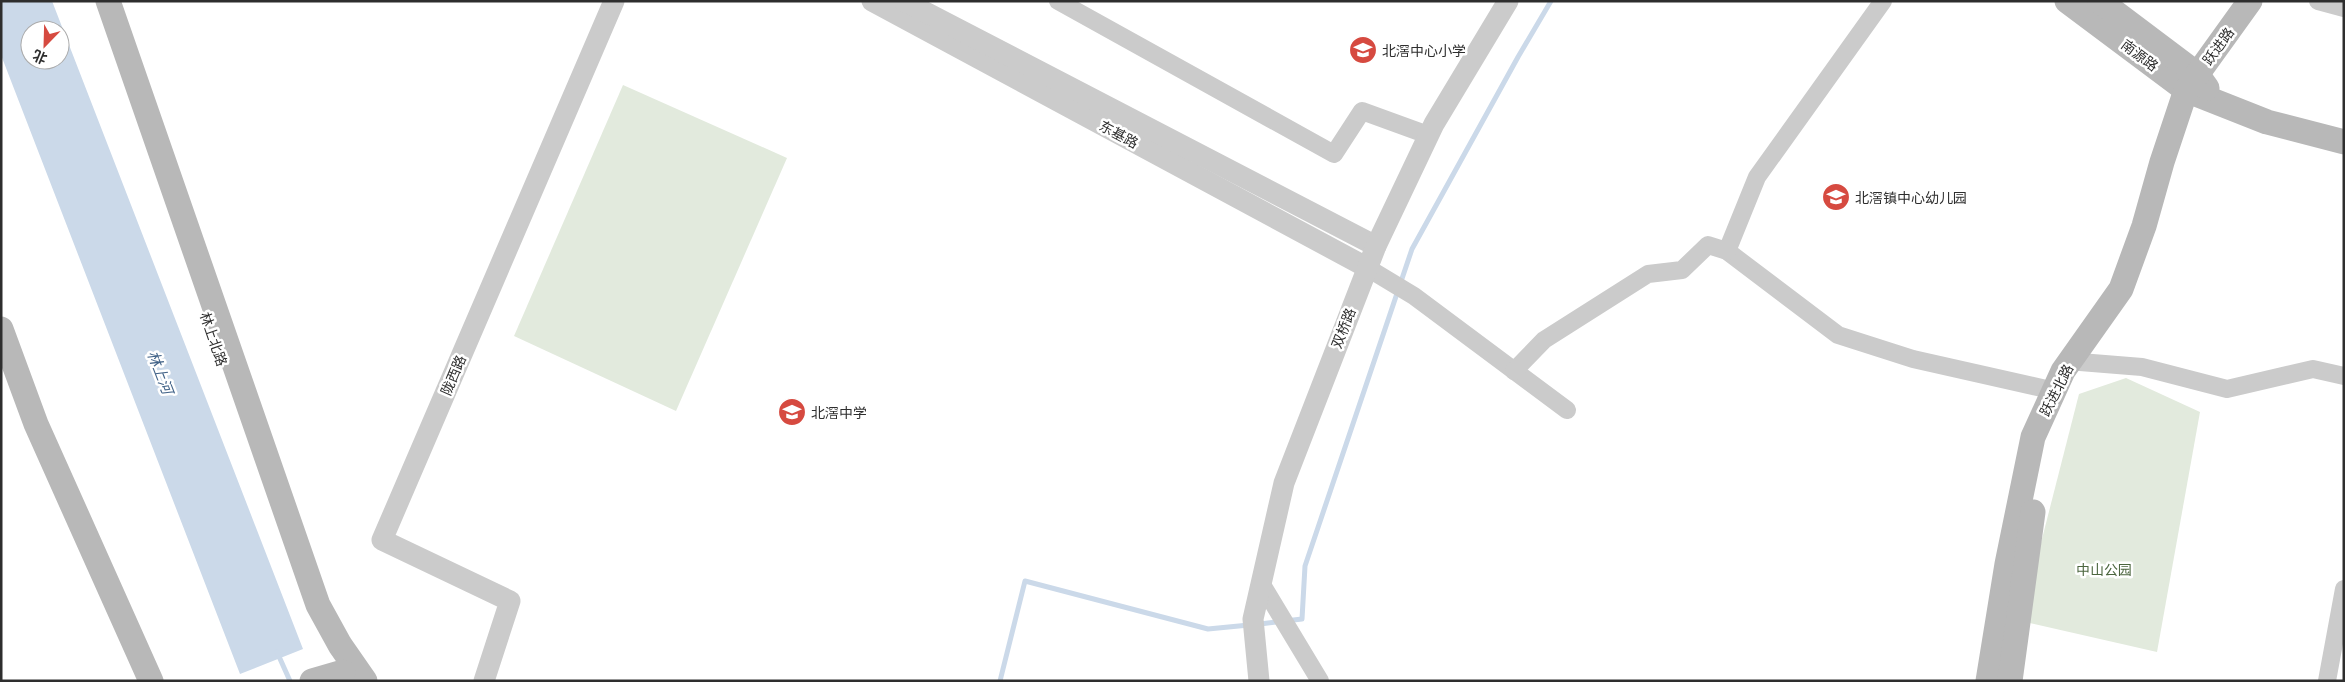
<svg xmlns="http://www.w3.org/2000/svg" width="2345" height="682" viewBox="0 0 2345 682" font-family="Commissioner,'Noto Sans SC',sans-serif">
<rect width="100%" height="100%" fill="#fff"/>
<!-- green -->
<g fill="#e2eadd">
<path d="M 623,85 L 787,158 L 676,411 L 514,336 Z"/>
<path d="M 2126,378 L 2200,412 L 2157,652 L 2021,621 L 2079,394 Z"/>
</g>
<!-- water -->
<path fill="#cbd9e9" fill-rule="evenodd" d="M 1,1 L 52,1 L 303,649 L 240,674 L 1,55 ZM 30,30 L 60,30 L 60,60 L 30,60 Z"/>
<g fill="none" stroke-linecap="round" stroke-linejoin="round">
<!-- stream -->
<g stroke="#cbd9e9" stroke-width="5">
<path d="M 1260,624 L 1302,619 L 1305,566 L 1412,249 L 1518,57 L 1551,1"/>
<path d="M 277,652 L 290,681"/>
<path d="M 1000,681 L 1025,581 L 1208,629 L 1249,625"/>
</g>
<!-- minor -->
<g stroke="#cbcbcb" stroke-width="18">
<path d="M 1058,1 L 1334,154 L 1362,111 L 1428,135"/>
<path d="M 2318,1 L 2344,8"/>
<path d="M 1727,251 L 1838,335 L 1913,359 L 2055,391"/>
<path d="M 1366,267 L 1414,296 L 1567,410"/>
<path d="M 2080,362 L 2142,367 L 2227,389 L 2313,369 L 2344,376"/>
<path d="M 1514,371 L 1544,340 L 1648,274 L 1682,270 L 1708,245 L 1727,251 L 1757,177 L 1883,1"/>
<path d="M 1261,583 L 1320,681"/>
<path d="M 2327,681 L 2344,589"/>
</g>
<!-- tertiary -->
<g stroke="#cbcbcb" stroke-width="21">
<path d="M 872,1 L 1366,267"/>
<path d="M 904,1 L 1376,246"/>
<path d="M 484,681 L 510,601 L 382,540 L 614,1"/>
<path d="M 1259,681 L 1253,619 L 1284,483 L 1376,246 L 1434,124 L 1508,1"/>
</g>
<!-- secondary -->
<g stroke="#b8b8b8" stroke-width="25">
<path d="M 108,1 L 318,605 L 340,645 L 365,681"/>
<path d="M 2067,1 L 2186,90 L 2267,122 L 2344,142"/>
<path d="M 2100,1 L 2197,74 L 2207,88"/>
<path d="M 1,329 L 36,424 L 151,681"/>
<path d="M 312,681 L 343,672"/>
<path d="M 1988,681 L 2007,564 L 2033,437 L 2063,371 L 2121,289 L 2144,226 L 2162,162 L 2186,90 L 2250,1"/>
<path d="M 2010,681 L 2033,512"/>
</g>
</g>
<!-- icons -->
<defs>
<g id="school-disc" transform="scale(1.4375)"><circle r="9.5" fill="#d64a40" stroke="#fff"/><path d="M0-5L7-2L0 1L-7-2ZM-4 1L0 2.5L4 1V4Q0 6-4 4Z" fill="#fff"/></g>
</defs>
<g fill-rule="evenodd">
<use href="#school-disc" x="1363" y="50"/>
<use href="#school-disc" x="1836" y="197"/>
<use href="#school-disc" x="792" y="412"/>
</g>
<g text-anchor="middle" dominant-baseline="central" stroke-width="5" stroke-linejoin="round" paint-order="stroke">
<!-- street labels -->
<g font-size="14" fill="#2e2e2e" stroke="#fff">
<text transform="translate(2218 46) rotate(-54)">跃进路</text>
<text transform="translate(2140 55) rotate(37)">南源路</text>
<text transform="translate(1119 134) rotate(28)">东基路</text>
<text transform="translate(1343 328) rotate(-69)">双桥路</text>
<text transform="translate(214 339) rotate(71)">林上北路</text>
<text transform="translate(453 375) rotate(-67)">陇西路</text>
<text transform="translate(2056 390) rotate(-63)">跃进北路</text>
</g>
<!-- poi labels -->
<g font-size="14" fill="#2e2e2e" stroke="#fff" text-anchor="start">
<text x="1382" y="50">北滘中心小学</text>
<text x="1855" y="197">北滘镇中心幼儿园</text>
<text x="811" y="412">北滘中学</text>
</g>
<!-- park labels -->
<g font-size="14" fill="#4c663f" stroke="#fff">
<text x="2104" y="569">中山公园</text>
</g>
<!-- water labels -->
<g font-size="15" font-style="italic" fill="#436489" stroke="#fff">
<text transform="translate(161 372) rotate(69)">林上河</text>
</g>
</g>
<!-- border -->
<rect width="2345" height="682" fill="none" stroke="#2e2e2e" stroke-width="5"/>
<!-- north arrow -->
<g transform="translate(45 45) rotate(203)"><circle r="24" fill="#ffffff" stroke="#ababab"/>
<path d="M0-4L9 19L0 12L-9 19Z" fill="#d64a40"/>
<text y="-8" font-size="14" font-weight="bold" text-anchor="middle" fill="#2e2e2e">北</text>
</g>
</svg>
